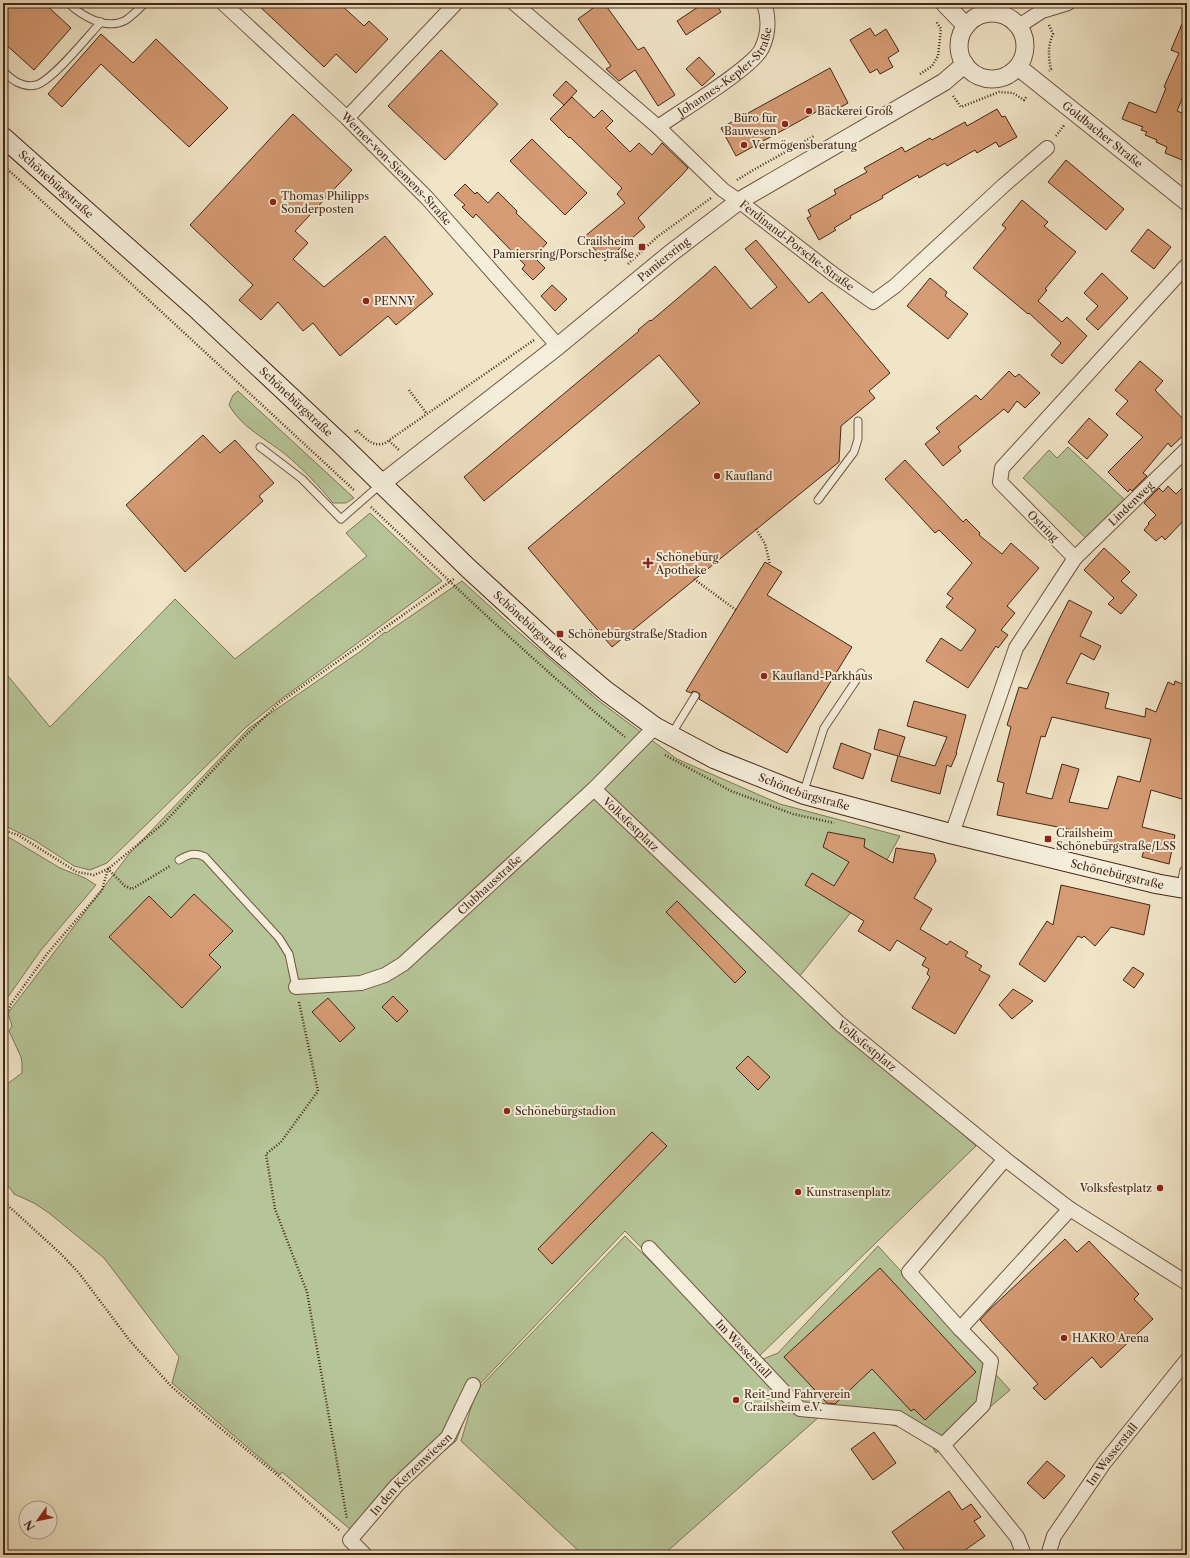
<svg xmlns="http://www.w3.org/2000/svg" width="1190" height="1558" viewBox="0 0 1190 1558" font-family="'Libre Caslon Text',serif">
<rect width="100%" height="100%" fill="#f0e5c7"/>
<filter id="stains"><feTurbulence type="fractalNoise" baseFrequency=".005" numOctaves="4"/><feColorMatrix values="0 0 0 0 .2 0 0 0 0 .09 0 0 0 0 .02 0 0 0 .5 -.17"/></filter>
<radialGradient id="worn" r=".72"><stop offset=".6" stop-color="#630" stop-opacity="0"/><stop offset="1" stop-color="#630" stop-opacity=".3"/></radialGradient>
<!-- green -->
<g fill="#b6c598" stroke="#7e7658">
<path d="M 238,391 L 354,498 L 346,503 L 333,503 C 318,485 303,469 285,454 C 266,439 241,427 229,405 L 233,395 Z"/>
<path d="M 1068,447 L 1125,500 L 1088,540 L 1023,478 L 1049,450 L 1057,458 Z"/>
<path d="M 370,513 L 442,581 L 280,700 L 245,728 L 107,863 L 90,870 L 74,866 L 34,840 L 3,825 L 3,670 L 50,727 L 175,599 L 235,659 L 367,556 L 346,533 Z"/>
<path d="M 462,581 L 516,630 L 599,701 L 677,759 L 780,804 L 900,836 L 873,885 L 795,982 L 976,1146 L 753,1362 L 625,1231 L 477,1387 L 456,1441 L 350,1529 L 282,1472 L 280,1475 L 172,1383 L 179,1357 L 104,1258 L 49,1213 L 34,1203 L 14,1194 L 10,1188 L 3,1183 L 3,1087 L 22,1073 L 22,1063 L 21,1057 L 9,1031 L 12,1026 L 8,1013 L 129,854 L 249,728 L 361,651 L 385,632 L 386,633 Z"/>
<path d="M 3,836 L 10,838 L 60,868 L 85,878 L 96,885 L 41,950 L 3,1004 Z"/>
<path d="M 625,1236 L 753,1363 L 778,1353 L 878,1246 L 1010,1390 L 936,1453 L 924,1433 L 828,1409 L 663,1555 L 583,1555 L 461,1441 L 476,1391 Z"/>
</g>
<!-- building -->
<g fill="#d59b74" stroke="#452717" fill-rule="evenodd">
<path d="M 3,3 L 44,3 L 71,28 L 34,70 L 3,42 Z"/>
<path d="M 256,3 L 339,3 L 364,26 L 369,21 L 388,39 L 356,73 L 336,54 L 324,67 Z"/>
<path d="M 600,3 L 604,3 L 638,50 L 644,47 L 675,95 L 658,106 L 635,70 L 619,81 L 606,69 L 611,66 L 578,19 Z"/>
<path d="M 704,3 L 715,3 L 721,12 L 686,35 L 677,21 Z"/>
<path d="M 1187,12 L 1187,87 L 1177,111 L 1187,115 L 1187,162 L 1165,153 L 1167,147 L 1156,142 L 1157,140 L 1145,135 L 1147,132 L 1141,130 L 1143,127 L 1122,119 L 1129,102 L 1156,113 L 1166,88 L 1164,87 L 1179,53 L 1171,50 Z"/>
<path d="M 870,28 L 875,36 L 886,29 L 899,51 L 888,58 L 893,67 L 880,74 L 877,69 L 870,73 L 850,40 Z"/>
<path d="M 101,34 L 133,63 L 156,39 L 228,108 L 189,147 L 101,64 L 62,107 L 48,94 Z"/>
<path d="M 441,50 L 498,104 L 445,160 L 388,106 Z"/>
<path d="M 699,57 L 715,74 L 702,86 L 686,69 Z"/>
<path d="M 830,68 L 848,103 L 829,114 L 825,107 L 736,156 L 721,128 Z"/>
<path d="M 566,81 L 577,91 L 564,105 L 553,95 Z"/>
<path d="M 572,97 L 594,118 L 602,110 L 613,121 L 606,128 L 630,152 L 639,143 L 652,155 L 662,143 L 688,168 L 682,175 L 638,218 L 645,227 L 605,261 L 584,237 L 625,203 L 617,194 L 622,188 L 570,137 L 569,138 L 550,119 Z"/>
<path d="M 997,109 L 1002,117 L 1005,116 L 1017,137 L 999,147 L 996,142 L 977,153 L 975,150 L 947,166 L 945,163 L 919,178 L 918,175 L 882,196 L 883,198 L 850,216 L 851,218 L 834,228 L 836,230 L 819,240 L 807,218 L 811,216 L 808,210 L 836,194 L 834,190 L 867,172 L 864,168 L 902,147 L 905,152 L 930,138 L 932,140 L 965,122 L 967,126 Z"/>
<path d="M 293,114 L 352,170 L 295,231 L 308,243 L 293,259 L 324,287 L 385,236 L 433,294 L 396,325 L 388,316 L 340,356 L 313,323 L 303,331 L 278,302 L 261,320 L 239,300 L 253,285 L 190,225 Z"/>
<path d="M 532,139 L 587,193 L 565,215 L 510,161 Z"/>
<path d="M 1066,160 L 1124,209 L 1106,230 L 1048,182 Z"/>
<path d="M 465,184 L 475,194 L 477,192 L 488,203 L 498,192 L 517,211 L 516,213 L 547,243 L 534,257 L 545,268 L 533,280 L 522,269 L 525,265 L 476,214 L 473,218 L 462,207 L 465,205 L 454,195 Z"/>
<path d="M 1022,200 L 1048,222 L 1044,226 L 1076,252 L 1045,289 L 1047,290 L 1038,301 L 1062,322 L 1067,317 L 1087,336 L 1062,364 L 1051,355 L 1061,343 L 1029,313 L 1028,314 L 973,268 L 1006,228 L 1002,225 Z"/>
<path d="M 1148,229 L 1171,247 L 1154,269 L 1131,251 Z"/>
<path d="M 756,240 L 809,303 L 822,292 L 890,373 L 869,391 L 875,398 L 841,426 L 839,462 L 612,647 L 528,548 L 700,403 L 659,355 L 484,501 L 464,477 L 639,331 L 638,330 L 650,320 L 651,321 L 704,276 L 715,266 L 751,309 L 777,287 L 745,249 Z"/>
<path d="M 1102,273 L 1128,298 L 1098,330 L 1086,319 L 1098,306 L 1084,293 Z"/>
<path d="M 930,278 L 947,292 L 945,296 L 968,314 L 948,339 L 907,306 Z"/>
<path d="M 552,285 L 567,299 L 555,311 L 541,296 Z"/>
<path d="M 1140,361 L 1163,381 L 1155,390 L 1187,423 L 1187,432 L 1171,447 L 1168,443 L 1143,473 L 1147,476 L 1132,491 L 1130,489 L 1128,492 L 1108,472 L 1143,437 L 1116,414 L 1128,401 L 1115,390 Z"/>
<path d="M 1009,371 L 1015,377 L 1019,374 L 1040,393 L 1025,408 L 1017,401 L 1008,413 L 1004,409 L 958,447 L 961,451 L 943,466 L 925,444 L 940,432 L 936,428 L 976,395 L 981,400 Z"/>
<path d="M 1089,418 L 1108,435 L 1087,459 L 1068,442 Z"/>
<path d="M 203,435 L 220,453 L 235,440 L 274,483 L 259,496 L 263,501 L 185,572 L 126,505 Z"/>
<path d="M 905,460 L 963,522 L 966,519 L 980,533 L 979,535 L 1002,554 L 1011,543 L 1039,568 L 1007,606 L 1015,613 L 1001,630 L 1008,635 L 998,648 L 996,646 L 968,688 L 926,661 L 941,638 L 961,651 L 976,630 L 946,607 L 953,598 L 947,594 L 972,563 L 939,530 L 935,533 L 885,479 Z"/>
<path d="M 1187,483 L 1187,517 L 1165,540 L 1162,536 L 1156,541 L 1144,530 L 1149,524 L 1148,523 L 1156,515 L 1144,503 L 1159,488 L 1163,492 L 1168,486 L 1176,494 Z"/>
<path d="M 1104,548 L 1130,572 L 1121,581 L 1137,595 L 1121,614 L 1108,604 L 1114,598 L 1084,570 Z"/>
<path d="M 765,562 L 782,572 L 767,595 L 852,647 L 787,753 L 699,699 L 700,694 L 697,692 L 693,691 L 691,693 L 686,691 Z"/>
<path d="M 1069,600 L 1092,612 L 1080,636 L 1101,646 L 1094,660 L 1081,653 L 1066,683 L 1109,693 L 1105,708 L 1145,717 L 1146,708 L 1156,712 L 1168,682 L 1174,685 L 1175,681 L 1187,686 L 1187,782 L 1182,799 L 1151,790 L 1142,827 L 1175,835 L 1169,864 L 1142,857 L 1144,850 L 1107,842 L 1108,837 L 997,815 L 1004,783 L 997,781 L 1011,727 L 1007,725 L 1019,687 L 1027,689 L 1050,637 ZM 1052,717 L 1151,739 L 1140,782 L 1118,776 L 1108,809 L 1069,802 L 1079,769 L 1062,764 L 1052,799 L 1026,793 L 1041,736 L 1045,737 Z"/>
<path d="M 914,701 L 966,715 L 956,753 L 957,753 L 951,767 L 947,765 L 940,794 L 891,781 L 898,756 L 874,749 L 879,729 L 905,737 L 899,756 L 935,766 L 947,737 L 907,726 Z"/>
<path d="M 841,743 L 871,754 L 863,779 L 833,768 Z"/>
<path d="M 828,832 L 865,839 L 864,847 L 893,863 L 896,848 L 934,854 L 936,861 L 914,898 L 932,909 L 920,929 L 947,945 L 950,941 L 968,952 L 965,956 L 982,966 L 979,970 L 990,976 L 955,1034 L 912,1008 L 930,977 L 927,974 L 929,969 L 922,965 L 926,958 L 897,940 L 890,951 L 858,931 L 864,921 L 805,885 L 812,873 L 834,886 L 849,862 L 823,847 Z"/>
<path d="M 1061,885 L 1150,905 L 1144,935 L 1111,927 L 1095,946 L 1084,936 L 1082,938 L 1078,936 L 1045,982 L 1019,964 L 1047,921 L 1053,925 Z"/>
<path d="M 194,894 L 233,931 L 209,955 L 221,967 L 182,1008 L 109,937 L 149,896 L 171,918 Z"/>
<path d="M 677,901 L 746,972 L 735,983 L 666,912 Z"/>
<path d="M 1133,967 L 1144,974 L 1134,988 L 1123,980 Z"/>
<path d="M 1013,989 L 1033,1001 L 1012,1019 L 999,1005 Z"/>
<path d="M 393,996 L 408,1011 L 397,1022 L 382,1007 Z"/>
<path d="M 328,998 L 355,1028 L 340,1042 L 312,1012 Z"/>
<path d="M 748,1056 L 770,1077 L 758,1090 L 736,1068 Z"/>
<path d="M 652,1132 L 667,1146 L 552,1264 L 538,1249 Z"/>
<path d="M 1065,1239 L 1077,1252 L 1089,1241 L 1139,1294 L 1134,1299 L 1153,1319 L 1101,1368 L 1092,1357 L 1045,1400 L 1033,1388 L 1038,1384 L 980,1320 L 990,1309 Z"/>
<path d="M 880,1268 L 976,1372 L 925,1420 L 914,1409 L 911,1411 L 872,1369 L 835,1404 L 827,1403 L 784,1357 Z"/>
<path d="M 874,1432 L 896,1463 L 873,1480 L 851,1449 Z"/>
<path d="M 1047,1461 L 1065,1476 L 1044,1499 L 1027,1483 Z"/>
<path d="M 949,1491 L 962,1510 L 971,1504 L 981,1517 L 974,1521 L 985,1536 L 958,1555 L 908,1555 L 892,1532 Z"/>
</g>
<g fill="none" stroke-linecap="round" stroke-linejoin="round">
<!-- service casing -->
<g stroke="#705643" stroke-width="9">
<g id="service">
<path d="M 68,3 C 82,16 106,31 126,20 C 133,15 139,9 145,3"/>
<path d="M 3,71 C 12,80 22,88 36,85 C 52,81 88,36 101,22"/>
<path d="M 260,447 L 302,479 L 341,519 L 381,484"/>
<path d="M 818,500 L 854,452 L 858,439 L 858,421"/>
<path d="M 671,735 L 695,696"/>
<path d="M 803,794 L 824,728 L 861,673"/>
<path d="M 179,860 C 189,854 195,852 205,857 L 279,938 L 289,954 L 296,987"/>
</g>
</g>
<!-- minor casing -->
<g stroke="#705643" stroke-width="16">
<g id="minor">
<path id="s1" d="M 223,3 L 347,118 L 427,198 L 558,346"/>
<path id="s2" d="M 514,3 L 658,127 L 723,190 L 739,201 L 833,274 L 873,302 L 895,286 L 1003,186 L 1047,148"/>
<path d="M 1019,26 L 1042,11 L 1068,3"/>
<path d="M 347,118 L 456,3"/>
<path id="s3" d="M 658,127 C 679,112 754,67 762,48 C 769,33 769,18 764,3"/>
<path id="s4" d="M 1075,558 L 1187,449"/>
<path id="s5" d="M 594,789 L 839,1023 L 1005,1159 L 1070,1209 L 1187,1283"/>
<path d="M 952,834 L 1016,648 L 1075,558 L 1000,482 L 1002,468 L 1187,265"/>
<path d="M 1184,889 L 1187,872"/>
<path id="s6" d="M 296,987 L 361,983 L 385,975 L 403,964 L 594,789 L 655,727"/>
<path id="s7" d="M 649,1248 L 800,1409 L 898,1418 L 943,1445 L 1017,1537 L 1024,1555"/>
<path d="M 960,1329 L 1070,1209"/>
<path d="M 943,1445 L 983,1405 L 991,1361 L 960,1329 L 909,1272 L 1005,1159"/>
<path id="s8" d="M 365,1555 L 350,1540 L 397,1485 L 448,1437 L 473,1385"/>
<path id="s9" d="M 1048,1555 L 1054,1536 L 1104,1463 L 1187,1360"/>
</g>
</g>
<!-- tertiary casing -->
<g stroke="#705643" stroke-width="19">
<g id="tertiary">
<path d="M 944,3 L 966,26"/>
<circle cx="992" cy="46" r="33"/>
<path id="s10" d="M 1018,67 L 1187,202"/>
<path id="s11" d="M 381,484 L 558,346 L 671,253 L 739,201 L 944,82 L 965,64"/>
</g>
</g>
<!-- secondary casing -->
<g stroke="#452717" stroke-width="21">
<g id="secondary">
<path id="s12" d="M 3,137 L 198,310 L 342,445 L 468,568 L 555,648 L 606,691 L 655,727 L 715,759 L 803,794 L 952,834 L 1158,884 L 1187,889"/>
</g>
</g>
<!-- path -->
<g stroke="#452717" stroke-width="2.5" stroke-dasharray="1 2" stroke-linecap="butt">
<path d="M 1049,25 L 1053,34 C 1048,45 1048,57 1051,69 L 1049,71"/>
<path d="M 920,74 L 932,66 L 938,56 L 941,29 L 936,21"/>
<path d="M 953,96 L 961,107 L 999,92 L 1013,93 L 1024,100 L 1027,96"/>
<path d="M 1056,136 L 1065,124"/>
<path d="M 3,165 L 355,491"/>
<path d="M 737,180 L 755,169 L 814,136"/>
<path d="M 628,264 L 657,237 L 711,198"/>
<path d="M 409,390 L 427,414"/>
<path d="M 355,432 L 357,430 C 364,438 374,448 385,443 L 534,340"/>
<path d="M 389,441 L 399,450"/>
<path d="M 371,507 C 454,585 536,665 625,737"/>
<path d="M 756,529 L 765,544 L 770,564"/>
<path d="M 694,579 L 736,610"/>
<path d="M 665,755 L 731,791 L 793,814 L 834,823"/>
<path d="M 3,830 L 18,835 L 77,872 L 94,875 L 108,869 L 164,823 L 240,741 L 279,703 L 455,578"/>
<path d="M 299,1002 L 318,1091 L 281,1142 L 266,1154 L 275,1209 L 307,1292 L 347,1519"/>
<path d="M 3,1021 L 11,1004 L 47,954 L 102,890 L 108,869 L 125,886 L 132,889 L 170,866"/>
<path d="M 3,1201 L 61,1254 L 79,1273 L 130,1341 L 172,1387 L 208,1418 L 287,1483 L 339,1530"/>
</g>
<!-- service -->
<use href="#service" stroke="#f5eedb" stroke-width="7"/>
<!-- minor -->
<use href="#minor" stroke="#f5eedb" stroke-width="14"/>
<!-- tertiary -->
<use href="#tertiary" stroke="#f5eedb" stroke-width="17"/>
<!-- secondary -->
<use href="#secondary" stroke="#f5eedb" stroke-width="19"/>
</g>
<!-- markers -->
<g fill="#8f2418" stroke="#f5eedb" stroke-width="1.5">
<circle cx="809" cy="111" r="4"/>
<circle cx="785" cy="124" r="4"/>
<circle cx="744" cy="145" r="4"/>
<circle cx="273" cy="202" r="4"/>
<rect x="638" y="243" width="8" height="8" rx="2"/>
<circle cx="366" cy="301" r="4"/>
<circle cx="717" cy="476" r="4"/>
<path d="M646 557h4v4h4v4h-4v4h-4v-4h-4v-4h4z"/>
<rect x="556" y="630" width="8" height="8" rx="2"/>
<circle cx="764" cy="676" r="4"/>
<rect x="1044" y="835" width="8" height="8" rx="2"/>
<circle cx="507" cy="1111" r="4"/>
<circle cx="1160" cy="1188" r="4"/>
<circle cx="798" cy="1192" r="4"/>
<circle cx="1064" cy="1338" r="4"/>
<circle cx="736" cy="1400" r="4"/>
</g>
<g text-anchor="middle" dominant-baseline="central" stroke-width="4" stroke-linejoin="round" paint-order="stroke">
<!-- street labels -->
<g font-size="11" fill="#452717" stroke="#f5eedb">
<text stroke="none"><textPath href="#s3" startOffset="89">Johannes-Kepler-Straße</textPath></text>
<text stroke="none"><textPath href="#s10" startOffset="108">Goldbacher Straße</textPath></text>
<text stroke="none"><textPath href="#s1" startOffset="240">Werner-von-Siemens-Straße</textPath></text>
<text stroke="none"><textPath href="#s12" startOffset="71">Schönebürgstraße</textPath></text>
<text stroke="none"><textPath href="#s2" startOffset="373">Ferdinand-Porsche-Straße</textPath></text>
<text stroke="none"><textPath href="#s11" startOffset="361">Pamiersring</textPath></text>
<text stroke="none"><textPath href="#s12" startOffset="395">Schönebürgstraße</textPath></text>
<text stroke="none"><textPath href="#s4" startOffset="78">Lindenweg</textPath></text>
<text transform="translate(1043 526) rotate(45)">Ostring</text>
<text stroke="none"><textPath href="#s12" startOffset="719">Schönebürgstraße</textPath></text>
<text stroke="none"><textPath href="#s12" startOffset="1043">Schönebürgstraße</textPath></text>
<text stroke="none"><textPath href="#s5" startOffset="51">Volksfestplatz</textPath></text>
<text stroke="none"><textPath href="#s12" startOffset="1367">Schönebürgstraße</textPath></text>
<text stroke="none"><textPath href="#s6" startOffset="229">Clubhausstraße</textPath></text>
<text stroke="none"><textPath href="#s5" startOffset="375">Volksfestplatz</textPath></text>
<text stroke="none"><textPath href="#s7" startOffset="138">Im Wasserstall</textPath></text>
<text stroke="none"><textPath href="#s9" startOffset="120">Im Wasserstall</textPath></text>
<text stroke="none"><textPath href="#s8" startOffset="111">In den Kerzenwiesen</textPath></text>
</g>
<!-- poi labels -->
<g font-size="11" fill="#452717" stroke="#f5eedb" text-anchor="start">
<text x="817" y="111">Bäckerei Groß</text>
<text x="777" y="118" text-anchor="end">Büro für<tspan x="777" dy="13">Bauwesen</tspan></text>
<text x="752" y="145">Vermögensberatung</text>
<text x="281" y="196">Thomas Philipps<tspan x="281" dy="13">Sonderposten</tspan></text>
<text x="634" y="241" text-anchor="end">Crailsheim<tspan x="634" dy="13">Pamiersring/Porschestraße</tspan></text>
<text x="374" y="301">PENNY</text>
<text x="725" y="476">Kaufland</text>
<text x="656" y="557">Schönebürg<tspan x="656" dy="13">Apotheke</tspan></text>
<text x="568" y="634">Schönebürgstraße/Stadion</text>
<text x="772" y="676">Kaufland-Parkhaus</text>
<text x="1056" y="833">Crailsheim<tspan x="1056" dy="13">Schönebürgstraße/LSS</tspan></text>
<text x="515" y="1111">Schönebürgstadion</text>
<text x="1152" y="1188" text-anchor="end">Volksfestplatz</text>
<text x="806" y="1192">Kunstrasenplatz</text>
<text x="1072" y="1338">HAKRO Arena</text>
<text x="744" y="1394">Reit-und Fahrverein<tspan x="744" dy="13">Crailsheim e.V.</tspan></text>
</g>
</g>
<!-- margin -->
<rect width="1190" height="1558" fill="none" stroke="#f0e5c7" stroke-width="16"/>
<rect x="4" y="4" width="1182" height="1550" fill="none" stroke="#452717" stroke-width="2"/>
<rect x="8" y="8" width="1174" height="1542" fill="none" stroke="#452717"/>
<!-- north arrow -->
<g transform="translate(38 1520) rotate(237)"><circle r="19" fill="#f5eedb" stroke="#af9e8d"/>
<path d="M0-3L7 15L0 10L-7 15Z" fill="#8f2418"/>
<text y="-6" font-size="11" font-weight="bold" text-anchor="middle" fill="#452717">N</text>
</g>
<rect width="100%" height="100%" filter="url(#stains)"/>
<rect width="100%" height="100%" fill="url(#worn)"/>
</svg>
